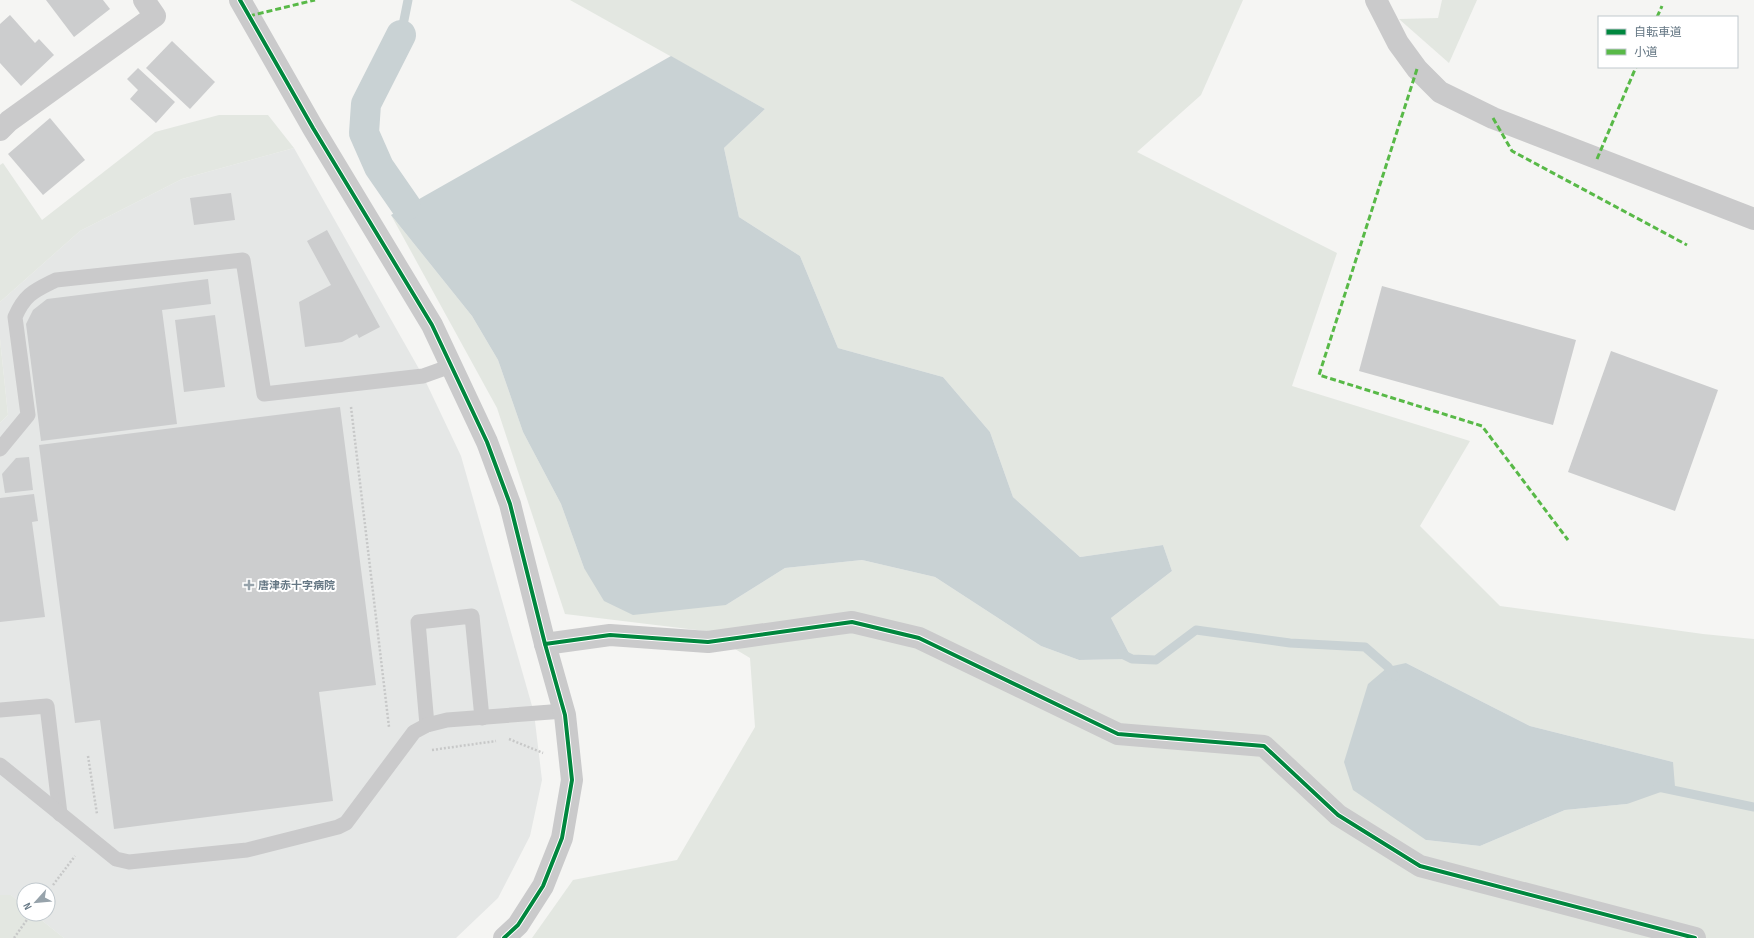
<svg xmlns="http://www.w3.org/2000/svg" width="1754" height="938" viewBox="0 0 1754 938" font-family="'Sofia Sans Condensed','Noto Sans JP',sans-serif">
<rect width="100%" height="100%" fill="#f5f5f3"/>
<!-- built -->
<path fill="#e5e7e6" d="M 294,148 L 423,376 L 461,456 L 534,713 L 542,780 L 530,836 L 498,898 L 456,938 L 64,938 L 34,914 L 48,914 L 48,890 L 24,890 L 24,906 L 11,895 L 0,895 L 0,423 L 8,415 L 0,339 L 0,302 L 80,231 L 182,179 Z"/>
<!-- green -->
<g fill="#e3e7e1" fill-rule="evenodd">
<path d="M 570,0 L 1243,0 L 1201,95 L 1137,152 L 1337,253 L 1292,386 L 1470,441 L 1420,526 L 1500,606 L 1703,634 L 1754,639 L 1754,938 L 532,938 L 573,880 L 677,860 L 755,727 L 750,658 L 705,631 L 565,614 L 497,408 L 391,215 L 472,316 L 498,360 L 523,432 L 561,504 L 584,568 L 726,605 L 785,568 L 862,560 L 935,577 L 1041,646 L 1079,660 L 1132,659 L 1111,618 L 1172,571 L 1163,545 L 1080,557 L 1013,497 L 990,432 L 943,377 L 838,348 L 800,256 L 739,217 L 724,148 L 765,109 ZM 1406,663 L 1530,726 L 1673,762 L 1627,804 L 1565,810 L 1480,846 L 1426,840 Z"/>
<path d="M 1442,0 L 1477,0 L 1449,63 L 1399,19 L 1438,18 Z"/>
<path d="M 219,115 L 268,115 L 294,148 L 182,179 L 80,231 L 0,302 L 0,165 L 3,163 L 42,220 L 155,132 Z"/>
<path d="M 0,339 L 8,415 L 0,423 Z"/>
<path d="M 0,895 L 11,895 L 24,906 L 24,914 L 34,914 L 64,938 L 0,938 Z"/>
</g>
<!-- water -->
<g fill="#c9d2d4">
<path d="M 671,56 L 765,109 L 724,148 L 739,217 L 800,256 L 838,348 L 943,377 L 990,432 L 1013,497 L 1080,557 L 1163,545 L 1172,571 L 1111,618 L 1132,659 L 1079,660 L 1041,646 L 935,577 L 862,560 L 785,568 L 726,605 L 633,615 L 604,601 L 584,568 L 561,504 L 523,432 L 498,360 L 472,316 L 391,215 Z"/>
<path d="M 1406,663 L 1530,726 L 1673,762 L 1675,787 L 1627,804 L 1565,810 L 1480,846 L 1426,840 L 1353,790 L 1344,762 L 1368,684 L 1388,667 Z"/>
</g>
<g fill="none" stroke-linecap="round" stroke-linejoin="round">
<!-- stream -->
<g stroke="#c9d2d4" stroke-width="9">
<path d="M 401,35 L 408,0"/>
<path d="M 1122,654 L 1132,659 L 1156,660 L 1196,630 L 1290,643 L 1365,647 L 1388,667 L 1395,676"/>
<path d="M 1658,787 L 1754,807"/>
</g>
<!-- canal -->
<path stroke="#c9d2d4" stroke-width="30" d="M 401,35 L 366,104 L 364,133 L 379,167 L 406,206"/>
</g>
<!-- building -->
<g fill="#cccdce">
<path d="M 46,0 L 103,0 L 110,9 L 74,37 Z"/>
<path d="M 10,15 L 35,43 L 39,39 L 54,55 L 21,86 L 0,63 L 0,24 Z"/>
<path d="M 172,41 L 215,82 L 190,109 L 146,68 Z"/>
<path d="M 138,68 L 175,102 L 156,123 L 130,99 L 138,90 L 127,79 Z"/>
<path d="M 50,118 L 85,160 L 43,195 L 8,154 Z"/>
<path d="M 231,193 L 235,220 L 194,225 L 190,198 Z"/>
<path d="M 327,230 L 380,327 L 359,338 L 357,334 L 342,342 L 305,347 L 299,302 L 331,285 L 307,241 Z"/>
<path d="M 208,279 L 211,304 L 162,310 L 177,424 L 41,441 L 26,324 L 33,310 L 47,299 Z"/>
<path d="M 1382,286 L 1576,340 L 1553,425 L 1359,371 Z"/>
<path d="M 215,315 L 225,387 L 184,392 L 175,320 Z"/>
<path d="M 1611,351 L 1718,390 L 1675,511 L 1568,472 Z"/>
<path d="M 340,407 L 376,685 L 319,692 L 333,801 L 114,829 L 100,720 L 75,723 L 39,445 Z"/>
<path d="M 29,457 L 33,490 L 5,493 L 2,474 L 16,458 Z"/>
<path d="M 34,494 L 38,521 L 32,522 L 45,617 L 0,622 L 0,498 Z"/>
</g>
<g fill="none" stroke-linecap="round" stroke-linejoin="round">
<!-- path -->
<g stroke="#c7c8c8" stroke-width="2.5" stroke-dasharray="2 2" stroke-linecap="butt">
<path d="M 351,407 L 389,727"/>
<path d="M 509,739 L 543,753"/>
<path d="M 432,750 L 496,741"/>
<path d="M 88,756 L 97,814"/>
<path d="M 53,885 L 75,856"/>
<path d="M 14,938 L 31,914"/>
</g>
<!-- service -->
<g stroke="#cacacb" stroke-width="15">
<path d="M 0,449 L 28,415 L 15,317 C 25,294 34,291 56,280 L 243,260 L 264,394 L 423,376 L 451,366"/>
<path d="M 0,710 L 47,706 L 60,814"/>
<path d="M 427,725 L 418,622 L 472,616 L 482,718"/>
<path d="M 0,765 L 116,859 L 129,862 L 247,850 L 338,827 L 346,823 L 414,732 L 427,725 L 447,720 L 564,711"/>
</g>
<!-- minor -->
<g stroke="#cacacb" stroke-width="22">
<path d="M 1376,0 L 1398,43 L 1417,69 L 1440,92 L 1493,118 L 1754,219"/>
<path d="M 0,130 L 9,121 L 155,16 L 144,0"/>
<path d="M 545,644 L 610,635 L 708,642 L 852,622 L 919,638 L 1118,734 L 1264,746 L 1338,815 L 1420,866 L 1695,938"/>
</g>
<!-- tertiary -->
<path stroke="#cacacb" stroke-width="22" d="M 240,0 L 313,128 L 432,325 L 487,442 L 510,504 L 545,644 L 565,715 L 572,780 L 562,838 L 543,886 L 518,925 L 504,938"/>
<!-- quiet -->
<g stroke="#58b947" stroke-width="3" stroke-dasharray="6 3" stroke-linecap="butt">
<path d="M 249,16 L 315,0"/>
<path d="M 1657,17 L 1662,6"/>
<path d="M 1417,69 L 1319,375 L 1482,426 L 1568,540"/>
<path d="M 1493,118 L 1512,151 L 1687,245"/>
<path d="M 1597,159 L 1636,67"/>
</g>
<!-- cycleway casing -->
<g stroke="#fff" stroke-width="6">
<g id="cycleway">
<path d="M 240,0 L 313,128 L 432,325 L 487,442 L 510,504 L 545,644 L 565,715 L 572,780 L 562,838 L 543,886 L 518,925 L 504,938"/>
<path d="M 545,644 L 610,635 L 708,642 L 852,622 L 919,638 L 1118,734 L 1264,746 L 1338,815 L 1420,866 L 1695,938"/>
</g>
</g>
<!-- cycleway -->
<use href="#cycleway" stroke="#00873e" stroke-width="4"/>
</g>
<!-- markers -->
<path fill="#97a3ab" stroke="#fff" stroke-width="1.5" d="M247 579h4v4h4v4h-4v4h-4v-4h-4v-4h4z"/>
<g text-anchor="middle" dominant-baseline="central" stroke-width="4" stroke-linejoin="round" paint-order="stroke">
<!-- poi labels -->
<g font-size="11" font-weight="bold" fill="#657784" stroke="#fff" text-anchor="start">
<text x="258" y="585">唐津赤十字病院</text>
</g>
</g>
<!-- legend -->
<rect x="1598" y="16" width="140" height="52" fill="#ffffff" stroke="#c1c9ce"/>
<rect x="1606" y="29" width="20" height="6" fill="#00873e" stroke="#c1c9ce"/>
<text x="1634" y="36" font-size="12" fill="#657784">自転車道</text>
<rect x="1606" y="49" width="20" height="6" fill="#58b947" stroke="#c1c9ce"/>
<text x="1634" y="56" font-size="12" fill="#657784">小道</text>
<!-- north arrow -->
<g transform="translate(36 902) rotate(243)"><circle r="19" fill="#ffffff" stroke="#c1c9ce"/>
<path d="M0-3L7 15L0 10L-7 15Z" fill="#97a3ab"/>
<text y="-6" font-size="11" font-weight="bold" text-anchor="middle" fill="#657784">N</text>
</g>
</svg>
